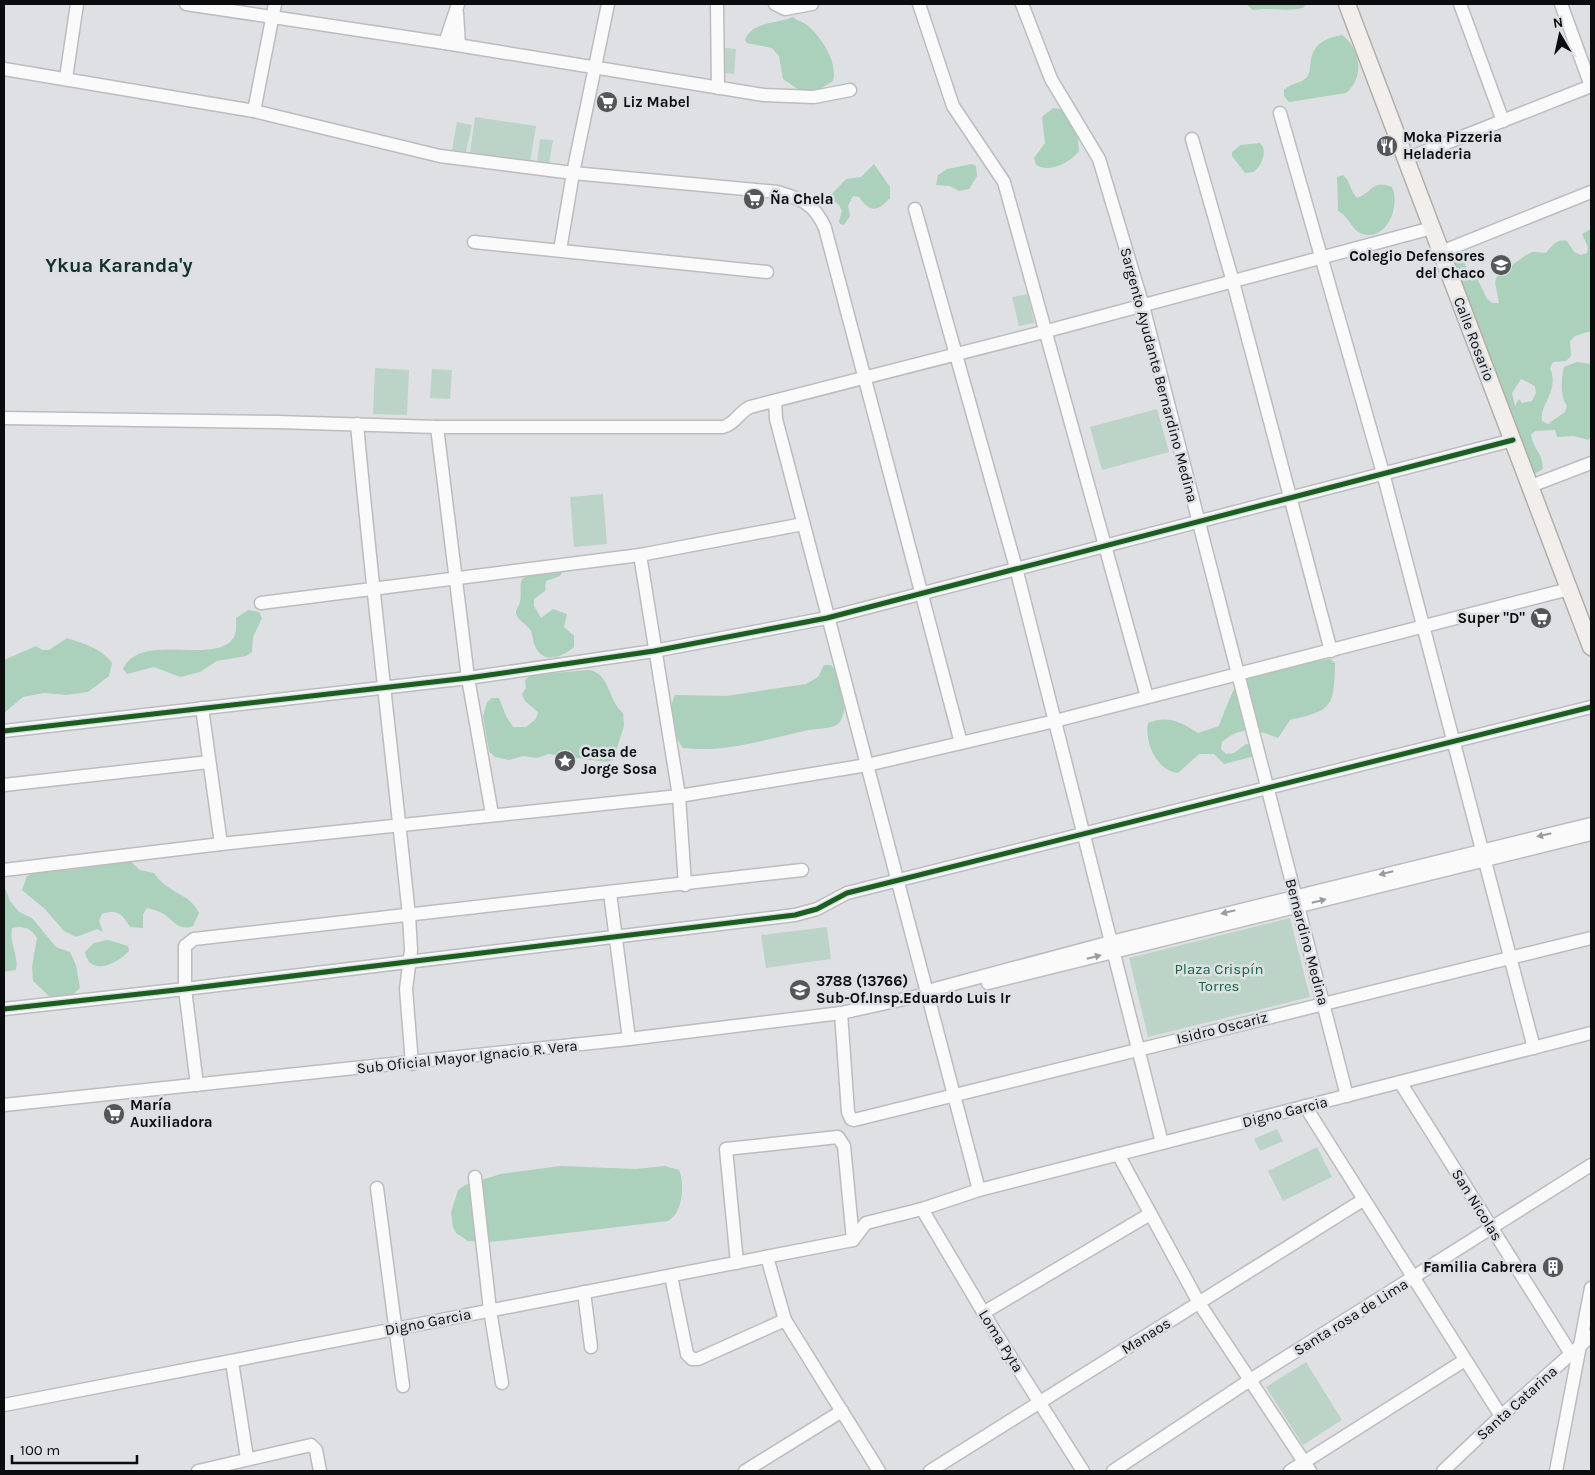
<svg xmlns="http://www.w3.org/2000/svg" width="1595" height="1475" viewBox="0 0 1595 1475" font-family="Karla,sans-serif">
<rect width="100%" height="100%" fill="#dee0e3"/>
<!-- green -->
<g fill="#bbd4c7">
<path d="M 725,48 L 736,49 L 734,74 L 723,73 Z"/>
<path d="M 475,117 L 536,126 L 530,162 L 470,153 Z"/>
<path d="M 457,122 L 472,125 L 466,152 L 452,150 Z"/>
<path d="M 540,139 L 553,140 L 549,164 L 537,162 Z"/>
<path d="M 1028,294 L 1034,323 L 1019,326 L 1012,297 Z"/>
<path d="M 375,368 L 409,370 L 407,415 L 373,414 Z"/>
<path d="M 432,369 L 452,370 L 450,399 L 430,398 Z"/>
<path d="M 1157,409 L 1169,452 L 1102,470 L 1090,427 Z"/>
<path d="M 603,494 L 607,544 L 574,547 L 570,497 Z"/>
<path d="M 1290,918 L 1310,997 L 1148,1037 L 1129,958 Z"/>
<path d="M 827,927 L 831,959 L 766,968 L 761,935 Z"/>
<path d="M 1277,1129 L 1283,1141 L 1260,1151 L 1254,1139 Z"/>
<path d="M 1317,1147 L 1332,1177 L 1283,1201 L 1268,1171 Z"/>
<path d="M 1306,1362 L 1342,1420 L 1303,1445 L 1266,1387 Z"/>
</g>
<!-- forest -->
<g fill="#abd0bc" fill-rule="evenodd">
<path d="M 1246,4 L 1306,4 L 1303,8 C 1286,12 1271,7 1253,10 Z"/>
<path d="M 793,17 C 797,21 802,21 807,25 C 821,37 838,61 833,81 L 813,93 L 799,90 L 783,79 L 779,56 L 772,48 L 747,43 L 745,40 C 752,21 778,24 793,17 Z"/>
<path d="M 1342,35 C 1361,49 1365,78 1346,93 L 1289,102 L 1284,96 L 1284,90 C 1291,83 1303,83 1308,76 C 1310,71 1310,66 1311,60 C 1314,43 1326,38 1342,35 Z"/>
<path d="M 1053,108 L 1068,110 L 1076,122 L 1079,151 C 1070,163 1050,173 1036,165 L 1034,158 L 1045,143 L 1042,117 Z"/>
<path d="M 1260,143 C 1268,150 1262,165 1254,172 L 1245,173 L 1232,156 L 1232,152 L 1241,145 Z"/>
<path d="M 874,164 L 890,187 L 890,198 C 876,213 870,212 859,197 L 853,196 L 848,206 L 850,216 L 844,225 L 840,224 L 839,221 L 842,211 L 839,205 L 830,198 L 831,195 L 846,179 L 861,177 Z"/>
<path d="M 972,164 L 976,166 L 977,176 L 969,189 L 959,191 L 950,186 L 936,185 L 938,175 L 947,169 Z"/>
<path d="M 1343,175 C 1351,182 1350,191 1357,198 C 1374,192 1371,180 1392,187 C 1400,204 1389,237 1367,235 C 1352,234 1349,215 1338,211 L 1337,177 Z"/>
<path d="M 1591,229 L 1591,331 L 1575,336 L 1570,341 L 1571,356 L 1566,361 L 1553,362 L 1550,368 C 1560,391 1539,404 1542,421 L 1548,424 L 1565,412 L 1567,406 C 1560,397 1561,378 1564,367 L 1577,362 L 1591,364 L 1591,437 L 1588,440 L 1574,436 L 1557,437 L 1555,430 L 1535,431 L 1531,435 C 1534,451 1542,451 1543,469 L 1531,476 L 1452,257 L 1450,244 L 1460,248 L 1468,273 L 1478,280 L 1487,299 L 1492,303 L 1499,303 L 1495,282 L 1497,276 L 1526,255 L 1533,252 L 1546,253 C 1553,245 1556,239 1567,241 L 1574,252 L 1581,255 L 1587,253 L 1588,247 L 1582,234 ZM 1521,379 L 1535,386 L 1536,393 L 1532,401 L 1522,403 L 1519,399 L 1515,406 L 1512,393 Z"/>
<path d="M 556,570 L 562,573 L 560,576 L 546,581 L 545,591 L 534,599 L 534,606 L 541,618 L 553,609 L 567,614 L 564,627 L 574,636 L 574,647 C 562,657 543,665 535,646 C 533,642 533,636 531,631 C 528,625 517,620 516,613 C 516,609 519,606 520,602 C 522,594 519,587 522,579 L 531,574 Z"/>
<path d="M 248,610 L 259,612 L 262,618 L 253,637 L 252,652 L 246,656 L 217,661 L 200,672 L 180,677 L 154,667 L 127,674 L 123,669 C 141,630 216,667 234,637 C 237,631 236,624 236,618 Z"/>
<path d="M 67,638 C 84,644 101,648 112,663 L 109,676 L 88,692 L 66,695 L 44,693 L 23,697 L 4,713 L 4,660 L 36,646 L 42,650 L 49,650 Z"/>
<path d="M 1330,659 L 1335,663 C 1334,707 1333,710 1290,720 L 1278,738 C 1255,729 1243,725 1222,742 L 1221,749 L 1226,754 L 1234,753 L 1246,744 L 1253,745 L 1251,757 L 1224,764 L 1214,754 L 1199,754 L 1178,773 C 1157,771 1144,742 1148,723 C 1169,715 1180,722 1198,733 L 1219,726 C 1222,718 1233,689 1237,684 C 1248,670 1312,662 1330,659 Z"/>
<path d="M 824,665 L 831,665 C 843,680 848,690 844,710 C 843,715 842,720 838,724 C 829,730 814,728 804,731 C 763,740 725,753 683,748 C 672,733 667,712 675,695 L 726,696 L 806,684 L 818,677 Z"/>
<path d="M 589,670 C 610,673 608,701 623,713 L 624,726 L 613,760 L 606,762 L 549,754 L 537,758 L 523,756 L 509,760 L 495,757 L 489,751 L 483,716 L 487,702 L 492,698 L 499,698 L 506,716 L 513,727 L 526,727 L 536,719 L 538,712 L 525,701 L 522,694 L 526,688 L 525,680 L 531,675 Z"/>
<path d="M 130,861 L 140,870 L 154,873 C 167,893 191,894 199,913 L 193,926 C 177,932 173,918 160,912 C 156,910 151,909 147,908 L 143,914 L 143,928 L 130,927 C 122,914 118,909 102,914 L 99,921 L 103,932 L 97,929 L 76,937 L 64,931 L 45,909 L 22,890 L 27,876 L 39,870 L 70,870 Z"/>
<path d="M 4,885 L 10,901 L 19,912 L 32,918 L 56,947 L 70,952 L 76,965 L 80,988 L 70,997 L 49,996 L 33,981 L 32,967 L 37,938 C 31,928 23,925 12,928 C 9,943 19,956 16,970 L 4,972 Z"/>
<path d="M 108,940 L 128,946 L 129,951 C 118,963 90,978 85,952 L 94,943 Z"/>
<path d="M 560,1166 L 636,1169 L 665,1166 L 679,1170 C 685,1184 683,1213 668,1221 L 490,1242 L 468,1241 L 456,1233 L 453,1227 L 451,1213 L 458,1190 L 465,1185 L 501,1174 Z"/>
</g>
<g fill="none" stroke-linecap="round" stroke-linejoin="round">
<!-- minor casing -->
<g stroke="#bbbcbe" stroke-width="15">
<g id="minor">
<path d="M 186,4 L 445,43 L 764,95 L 814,97 L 850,90"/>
<path d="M 717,4 L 718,88"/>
<path d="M 775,4 L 785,9 L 812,4"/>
<path d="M 919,4 L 953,106 L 1004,182 L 1147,697"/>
<path d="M 1022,4 L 1051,79 L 1099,159 L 1143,306 L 1347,1096"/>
<path d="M 1460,4 L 1503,121"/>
<path d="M 1561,4 L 1591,86"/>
<path d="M 457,13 L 459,45"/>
<path d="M 445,43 L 458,4"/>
<path d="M 4,69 L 254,111 L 440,156 L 573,173 L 777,192 C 802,199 814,203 825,228 L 961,743"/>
<path d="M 66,78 L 77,4"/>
<path d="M 254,111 L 275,4"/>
<path d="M 1280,113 L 1383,473 L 1534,1048"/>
<path d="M 1192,139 L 1233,282 L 1331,651"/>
<path d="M 1406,159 L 1591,86"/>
<path d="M 915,209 L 1016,568 L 1162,1143"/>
<path d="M 474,242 L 767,272"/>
<path d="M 560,250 L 573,173 L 608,4"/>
<path d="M 1441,252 L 1591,192"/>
<path d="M 775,401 L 776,419 L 979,1190"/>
<path d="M 4,418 L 277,422 L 437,427 L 723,427 C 735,424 739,412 750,407 L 1047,331 L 1432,228"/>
<path d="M 357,424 C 372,589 392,752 409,916 L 411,950 L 406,989 L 412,1064"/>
<path d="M 437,427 L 468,678 L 492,814"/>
<path d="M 1531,486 L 1591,463"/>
<path d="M 640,555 L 679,796 L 685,885"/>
<path d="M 261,603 L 640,555 L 803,524"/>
<path d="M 202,708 L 221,844"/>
<path d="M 4,731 L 468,678 L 654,651 L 827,618 L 1513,440"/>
<path d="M 4,785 L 209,762"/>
<path d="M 4,870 L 221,844 L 679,796 L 867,765 L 1055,721 L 1569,589"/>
<path d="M 610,893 L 629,1039"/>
<path d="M 988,983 L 1591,834"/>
<path d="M 4,1009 L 185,989 L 795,915 L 817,909 L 847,893 L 1591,707"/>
<path d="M 841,1013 L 848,1112 L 851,1119 L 854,1120 L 1591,938"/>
<path d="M 1400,1082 L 1571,1354"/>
<path d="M 197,1085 L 185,989 L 185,946 L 194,939 L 802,870"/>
<path d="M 4,1105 L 629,1039 L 841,1013 L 927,994 L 935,989 L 1111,942 L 1591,824"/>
<path d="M 1305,1106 L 1501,1416"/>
<path d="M 1118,1154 L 1199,1303 L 1310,1471"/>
<path d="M 475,1177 L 490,1310 L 502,1383"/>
<path d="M 377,1188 L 403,1386"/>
<path d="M 922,1209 L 995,1332 L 1083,1471"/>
<path d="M 853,1240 L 866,1223 L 922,1209 L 979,1190 L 1591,1033"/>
<path d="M 767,1257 L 785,1320 L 879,1471"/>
<path d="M 737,1263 L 726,1149 L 838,1137 L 844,1146 L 853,1240"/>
<path d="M 671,1276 L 687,1354 L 692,1359 L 698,1359 L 785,1320"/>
<path d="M 584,1292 L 591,1347"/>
<path d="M 983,1313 L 1150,1214"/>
<path d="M 232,1362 L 247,1458"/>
<path d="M 4,1405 L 853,1240"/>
<path d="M 198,1471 L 311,1445 L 316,1450 L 320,1471"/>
<path d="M 745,1471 L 842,1411"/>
<path d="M 930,1471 L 1363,1200"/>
<path d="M 1113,1471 L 1250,1380 L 1591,1165"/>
<path d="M 1290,1471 L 1465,1360"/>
<path d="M 1443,1471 L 1501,1416 L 1591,1336"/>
<path d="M 1556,1471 L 1591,1288"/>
</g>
</g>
<!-- major casing -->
<g stroke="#b4aea8" stroke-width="19">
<path id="major" d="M 1347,4 L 1591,647"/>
</g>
<!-- minor -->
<use href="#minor" stroke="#fafafb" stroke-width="12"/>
<!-- major -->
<use href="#major" stroke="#f2eeeb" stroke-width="16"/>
<!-- cycleway casing -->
<g stroke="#dce0e5" stroke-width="8">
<g id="cycleway">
<path d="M 4,731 L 468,678 L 654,651 L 827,618 L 1513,440"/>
<path d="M 4,1009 L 185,989 L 795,915 L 817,909 L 847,893 L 1591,707"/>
</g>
</g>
<!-- cycleway -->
<use href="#cycleway" stroke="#1b5e20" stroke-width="5"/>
</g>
<!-- one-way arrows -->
<defs><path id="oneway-solid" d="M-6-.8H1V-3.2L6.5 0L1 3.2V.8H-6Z" transform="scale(1.25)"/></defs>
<g fill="#9a9b9c">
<use href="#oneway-solid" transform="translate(1544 835) rotate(167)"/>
<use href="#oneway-solid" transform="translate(1386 873) rotate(166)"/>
<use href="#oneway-solid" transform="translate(1319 901) rotate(-14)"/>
<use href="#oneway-solid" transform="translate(1228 912) rotate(166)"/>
<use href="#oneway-solid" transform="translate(1094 957) rotate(-14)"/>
</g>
<!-- icons -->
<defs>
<g id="supermarket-disc" transform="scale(1.125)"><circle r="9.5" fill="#555659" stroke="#dce0e5"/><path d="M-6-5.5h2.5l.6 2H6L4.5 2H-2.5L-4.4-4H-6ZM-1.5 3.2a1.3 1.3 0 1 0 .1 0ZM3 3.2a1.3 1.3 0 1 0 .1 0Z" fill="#fff"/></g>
<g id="restaurant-disc" transform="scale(1.125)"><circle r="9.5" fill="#555659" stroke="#dce0e5"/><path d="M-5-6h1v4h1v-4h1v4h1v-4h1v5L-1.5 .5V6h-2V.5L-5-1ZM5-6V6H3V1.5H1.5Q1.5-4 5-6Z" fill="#fff"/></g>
<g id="school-disc" transform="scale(1.125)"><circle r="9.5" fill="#555659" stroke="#dce0e5"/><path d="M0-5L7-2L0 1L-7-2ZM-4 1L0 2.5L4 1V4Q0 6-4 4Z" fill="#fff"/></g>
<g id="sight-disc" transform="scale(1.125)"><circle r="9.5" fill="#555659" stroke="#dce0e5"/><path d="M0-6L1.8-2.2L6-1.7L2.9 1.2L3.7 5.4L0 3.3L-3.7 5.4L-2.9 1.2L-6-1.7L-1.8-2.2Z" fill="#fff"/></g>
<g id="building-disc" transform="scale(1.125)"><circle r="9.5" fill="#555659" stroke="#dce0e5"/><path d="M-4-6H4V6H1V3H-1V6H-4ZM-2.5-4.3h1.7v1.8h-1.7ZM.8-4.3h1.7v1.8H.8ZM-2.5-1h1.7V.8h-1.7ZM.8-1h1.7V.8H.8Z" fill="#fff"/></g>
</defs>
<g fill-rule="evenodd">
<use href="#supermarket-disc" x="607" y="102"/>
<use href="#restaurant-disc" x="1387" y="146"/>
<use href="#supermarket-disc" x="754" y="199"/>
<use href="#school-disc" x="1501" y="265"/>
<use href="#supermarket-disc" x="1541" y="618"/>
<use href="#sight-disc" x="565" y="761"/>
<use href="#school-disc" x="800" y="990"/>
<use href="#supermarket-disc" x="114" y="1114"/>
<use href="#building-disc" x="1553" y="1267"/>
</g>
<g text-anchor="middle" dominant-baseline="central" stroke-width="5" stroke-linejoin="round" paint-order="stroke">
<!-- poi labels -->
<g font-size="15" font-weight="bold" fill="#0b0c0e" stroke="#dce0e5" text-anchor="start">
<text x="623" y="102">Liz Mabel</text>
<text x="1403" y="137">Moka Pizzeria<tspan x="1403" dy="17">Heladeria</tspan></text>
<text x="770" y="199">Ña Chela</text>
<text x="1485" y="256" text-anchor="end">Colegio Defensores<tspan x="1485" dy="17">del Chaco</tspan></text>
<text x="1525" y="618" text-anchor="end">Super "D"</text>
<text x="581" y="752">Casa de<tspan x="581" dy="17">Jorge Sosa</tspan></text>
<text x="816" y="981">3788 (13766)<tspan x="816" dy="17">Sub-Of.Insp.Eduardo Luis Ir</tspan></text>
<text x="130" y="1105">María<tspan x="130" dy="17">Auxiliadora</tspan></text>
<text x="1537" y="1267" text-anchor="end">Familia Cabrera</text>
</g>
<!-- street labels -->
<g font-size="15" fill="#0b0c0e" stroke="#dce0e5">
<text transform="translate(1474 339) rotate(69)">Calle Rosario</text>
<text transform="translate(1159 375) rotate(75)">Sargento Ayudante Bernardino Medina</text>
<text transform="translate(1307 942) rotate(75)">Bernardino Medina</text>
<text transform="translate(1222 1028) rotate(-14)">Isidro Oscariz</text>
<text transform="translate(467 1057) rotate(-6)">Sub Oficial Mayor Ignacio R. Vera</text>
<text transform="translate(1285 1112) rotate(-14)">Digno Garcia</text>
<text transform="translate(1477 1205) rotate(58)">San Nicolas</text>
<text transform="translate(1351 1317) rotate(-32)">Santa rosa de Lima</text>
<text transform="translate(428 1322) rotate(-11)">Digno Garcia</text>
<text transform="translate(1146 1336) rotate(-32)">Manaos</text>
<text transform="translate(1001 1341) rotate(58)">Loma Pyta</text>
<text transform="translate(1517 1403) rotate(-42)">Santa Catarina</text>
</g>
<!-- park labels -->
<g font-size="15" fill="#1a6541" stroke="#dce0e5">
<text x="1219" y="969">Plaza Crispín<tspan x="1219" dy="17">Torres</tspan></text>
</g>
<!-- district labels -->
<g font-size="20" font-weight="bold" fill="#143228" stroke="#dce0e5">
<text x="119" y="265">Ykua Karanda'y</text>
</g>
</g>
<!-- border -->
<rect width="1595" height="1475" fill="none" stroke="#0b0c0e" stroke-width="10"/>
<!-- north arrow -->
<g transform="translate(1560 35) rotate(351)" stroke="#dce0e5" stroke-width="4" paint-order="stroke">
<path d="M0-4L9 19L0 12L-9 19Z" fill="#0b0c0e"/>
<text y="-8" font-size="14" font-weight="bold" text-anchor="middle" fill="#0b0c0e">N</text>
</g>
<!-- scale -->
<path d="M12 1455v8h125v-8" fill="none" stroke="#0b0c0e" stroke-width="2.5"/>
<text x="20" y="1455" font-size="15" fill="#0b0c0e" stroke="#dce0e5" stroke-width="4" paint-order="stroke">100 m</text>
</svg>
